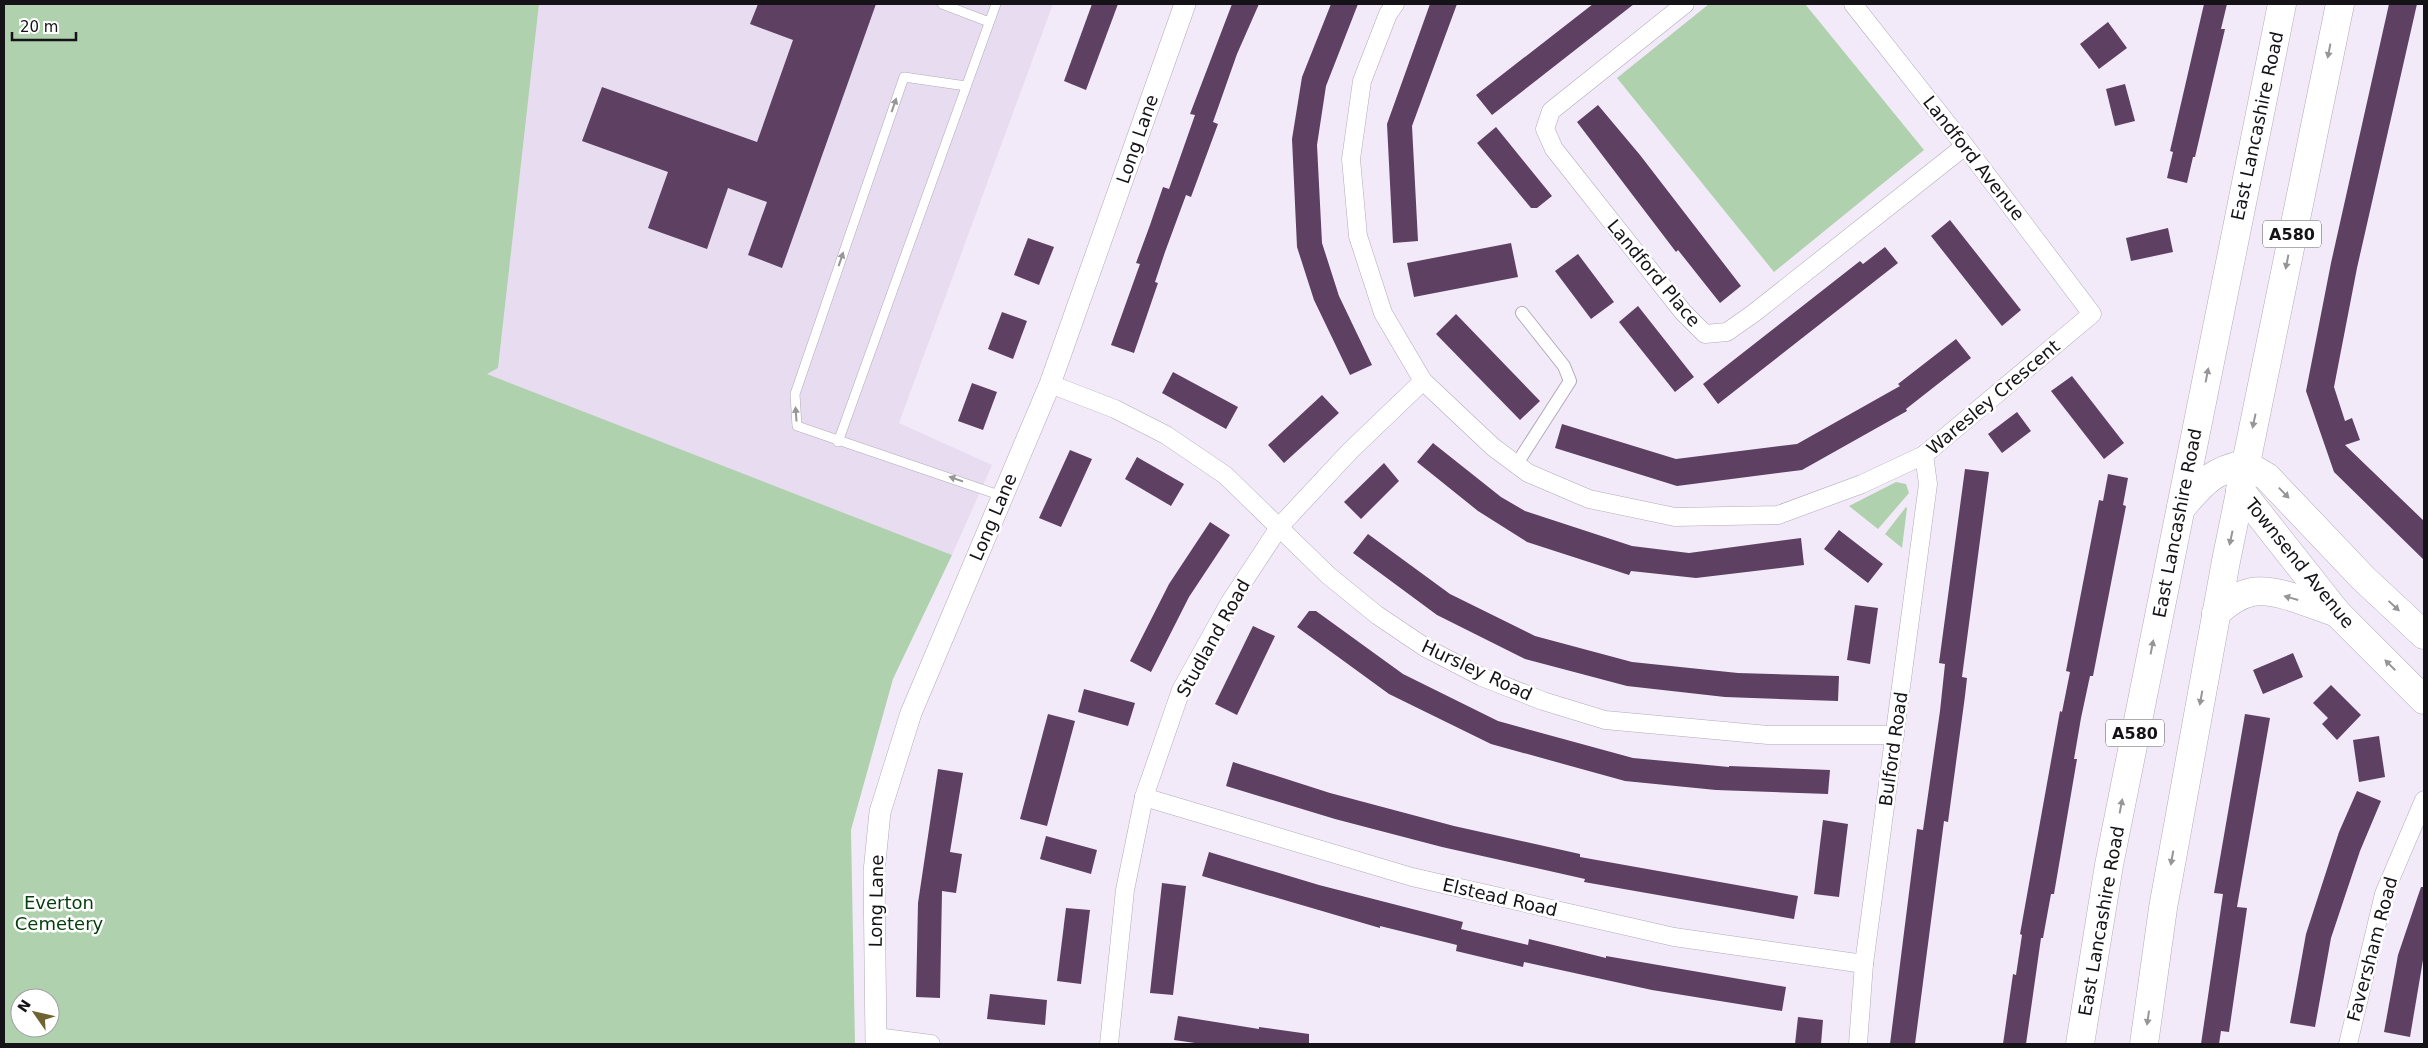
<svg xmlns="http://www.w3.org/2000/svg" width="2428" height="1048" viewBox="0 0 2428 1048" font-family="'DejaVu Sans',sans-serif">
<rect width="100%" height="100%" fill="#f3eaf9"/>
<!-- built -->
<path fill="#e8dcf1" d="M 539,4 L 1053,4 L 899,423 L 992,465 L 952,555 L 486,374 L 498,368 Z"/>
<!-- green -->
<g fill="#afd1ae" fill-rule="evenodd">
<path d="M 4,4 L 539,4 L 498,368 L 487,374 L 952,555 L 893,679 L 851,830 L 855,1044 L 4,1044 ZM 20,998 L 50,998 L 50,1028 L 20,1028 Z"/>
<path d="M 1709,4 L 1805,4 L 1924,150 L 1774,272 L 1617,78 Z"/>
<path d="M 1896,482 L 1906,484 L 1909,493 L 1878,529 L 1849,506 Z"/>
<path d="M 1906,507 L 1907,508 L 1902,548 L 1885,534 Z"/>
</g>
<!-- building -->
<g fill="#5e4062">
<path d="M 758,4 L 876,4 L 782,268 L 748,255 L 767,202 L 728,188 L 707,249 L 648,228 L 668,172 L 582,141 L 602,87 L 757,142 L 793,40 L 750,24 Z"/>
<path d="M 1092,4 L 1118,4 L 1086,90 L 1064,81 Z"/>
<path d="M 1232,4 L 1259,4 L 1237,54 L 1213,122 L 1218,124 L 1191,197 L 1186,195 L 1165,252 L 1155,282 L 1158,283 L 1134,353 L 1111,345 L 1140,264 L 1136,263 L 1150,225 L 1163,187 L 1169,189 L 1195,115 L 1190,114 Z"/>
<path d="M 1331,4 L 1358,4 L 1326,86 L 1317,145 L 1322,243 L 1339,296 L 1372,365 L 1350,375 L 1314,300 L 1297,247 L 1292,139 L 1302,77 Z"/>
<path d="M 1430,4 L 1457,4 L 1412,126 L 1418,241 L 1393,243 L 1387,124 Z"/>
<path d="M 1593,4 L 1634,4 L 1492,115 L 1476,95 Z"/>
<path d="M 2204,4 L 2227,4 L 2221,29 L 2225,29 L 2195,157 L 2193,157 L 2187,183 L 2167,178 L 2173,152 L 2170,151 Z"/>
<path d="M 2389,4 L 2417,4 L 2357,268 L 2334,387 L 2345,421 L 2352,418 L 2360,440 L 2345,445 L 2424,521 L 2424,560 L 2334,472 L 2306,391 L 2331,263 Z"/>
<path d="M 2108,22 L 2127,48 L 2099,69 L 2080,44 Z"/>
<path d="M 2125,84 L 2135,121 L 2115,126 L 2106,89 Z"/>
<path d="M 1598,105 L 1640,155 L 1741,286 L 1720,303 L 1678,250 L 1676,252 L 1577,122 Z"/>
<path d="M 1496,127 L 1552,196 L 1537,208 L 1531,208 L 1477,143 Z"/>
<path d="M 1950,220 L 2021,310 L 2002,326 L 1931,236 Z"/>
<path d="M 2168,228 L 2173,252 L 2131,261 L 2126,238 Z"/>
<path d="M 1028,238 L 1054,247 L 1039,285 L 1014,275 Z"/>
<path d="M 1511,243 L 1518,277 L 1414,297 L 1407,263 Z"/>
<path d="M 1885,247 L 1898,263 L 1718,404 L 1703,384 L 1860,261 L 1863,264 Z"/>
<path d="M 1578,254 L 1614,302 L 1591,319 L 1555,271 Z"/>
<path d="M 1638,306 L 1694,377 L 1675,392 L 1619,322 Z"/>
<path d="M 1002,312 L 1027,321 L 1013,359 L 988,349 Z"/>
<path d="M 1456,314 L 1540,401 L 1520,420 L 1436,334 Z"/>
<path d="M 1956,339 L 1971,358 L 1906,409 L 1907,411 L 1802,470 L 1677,486 L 1555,448 L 1562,424 L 1676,459 L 1797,444 L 1900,386 L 1898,384 Z"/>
<path d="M 1173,372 L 1238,407 L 1226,429 L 1162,393 Z"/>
<path d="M 2072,376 L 2124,443 L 2104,459 L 2051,391 Z"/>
<path d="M 972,383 L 997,392 L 983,430 L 958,421 Z"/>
<path d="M 1322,395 L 1339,413 L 1284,463 L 1268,445 Z"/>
<path d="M 2017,412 L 2031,431 L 2002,453 L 1988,434 Z"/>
<path d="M 1433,443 L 1501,497 L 1525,511 L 1632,546 L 1689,553 L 1801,538 L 1804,565 L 1696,578 L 1631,571 L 1629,575 L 1527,542 L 1478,511 L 1417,462 Z"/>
<path d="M 1070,450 L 1092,459 L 1061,527 L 1039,518 Z"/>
<path d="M 1137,457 L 1184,484 L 1171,506 L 1125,479 Z"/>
<path d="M 1384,463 L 1399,481 L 1361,519 L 1344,502 Z"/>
<path d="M 1965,469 L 1989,472 L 1962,677 L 1967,678 L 1965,696 L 1948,822 L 1944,821 L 1915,1044 L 1890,1044 L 1917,829 L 1923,830 L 1940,711 L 1945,664 L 1939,663 Z"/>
<path d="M 2108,474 L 2128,478 L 2123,505 L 2126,506 L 2093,676 L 2090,676 L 2081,718 L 2074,759 L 2077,759 L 2054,894 L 2051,894 L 2043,938 L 2041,938 L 2026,1044 L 2003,1044 L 2013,974 L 2016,975 L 2022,935 L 2020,934 L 2060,711 L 2062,712 L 2070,672 L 2066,671 L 2099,500 L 2103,501 Z"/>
<path d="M 1210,522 L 1230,535 L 1189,597 L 1151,672 L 1130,661 L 1169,584 Z"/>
<path d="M 1839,530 L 1883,564 L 1868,583 L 1824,549 Z"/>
<path d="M 1368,534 L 1450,594 L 1535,636 L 1632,662 L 1738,673 L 1839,676 L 1838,701 L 1725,697 L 1627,686 L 1525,659 L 1437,615 L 1353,553 Z"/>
<path d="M 1855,605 L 1878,608 L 1870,664 L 1847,660 Z"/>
<path d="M 1309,611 L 1316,611 L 1403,674 L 1498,721 L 1633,758 L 1729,767 L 1729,766 L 1830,770 L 1828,794 L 1716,790 L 1625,781 L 1491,744 L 1389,694 L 1297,627 Z"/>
<path d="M 1253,626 L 1275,636 L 1237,715 L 1215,704 Z"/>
<path d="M 2293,653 L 2303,677 L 2263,694 L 2253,670 Z"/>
<path d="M 2331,685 L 2361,715 L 2337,740 L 2322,724 L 2328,718 L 2313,703 Z"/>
<path d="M 1084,689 L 1135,703 L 1128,726 L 1078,712 Z"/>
<path d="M 1048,714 L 1075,721 L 1047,826 L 1020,819 Z"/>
<path d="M 2245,714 L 2270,718 L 2237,907 L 2247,908 L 2229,1032 L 2221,1031 L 2219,1044 L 2201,1044 L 2223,894 L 2214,893 Z"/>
<path d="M 2379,736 L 2385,777 L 2359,782 L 2353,740 Z"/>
<path d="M 1233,762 L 1330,793 L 1454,826 L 1580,854 L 1580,857 L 1798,896 L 1794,919 L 1584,882 L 1585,879 L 1442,847 L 1335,819 L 1226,786 Z"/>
<path d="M 938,769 L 963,773 L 950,852 L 962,854 L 956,893 L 942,891 L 940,998 L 916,997 L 918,903 Z"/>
<path d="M 2357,791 L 2381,801 L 2360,851 L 2331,938 L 2315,1027 L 2290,1023 L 2306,934 L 2339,832 Z"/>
<path d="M 1823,820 L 1848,824 L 1839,897 L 1814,894 Z"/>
<path d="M 1046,836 L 1097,850 L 1091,874 L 1040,859 Z"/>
<path d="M 1209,852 L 1319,885 L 1463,922 L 1461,929 L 1528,945 L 1529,939 L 1606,958 L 1606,956 L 1786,987 L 1782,1011 L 1652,990 L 1524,962 L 1523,967 L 1456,951 L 1457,945 L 1380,926 L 1380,928 L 1202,876 Z"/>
<path d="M 1162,883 L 1186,886 L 1173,995 L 1150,993 Z"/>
<path d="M 2421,887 L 2424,887 L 2424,954 L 2410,1037 L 2384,1032 L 2398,955 Z"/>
<path d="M 1066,908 L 1090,910 L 1081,984 L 1057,981 Z"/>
<path d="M 990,994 L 1047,1000 L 1045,1025 L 987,1019 Z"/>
<path d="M 1178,1016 L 1259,1029 L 1259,1027 L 1309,1034 L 1309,1044 L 1202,1044 L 1174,1040 Z"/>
<path d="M 1798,1017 L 1823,1020 L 1821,1044 L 1795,1044 Z"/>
</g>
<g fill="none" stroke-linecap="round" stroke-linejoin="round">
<!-- service casing -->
<g stroke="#b2aab8" stroke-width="10">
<g id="service">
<path d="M 942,4 L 989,22"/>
<path d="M 966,86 L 904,77 L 795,394 L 797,426 L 1002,496"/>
<path d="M 838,442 L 996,4"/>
</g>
</g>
<!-- pedestrian casing -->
<g stroke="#b2aab8" stroke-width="14">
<path id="pedestrian" d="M 1516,465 L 1570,381 L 1564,366 L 1522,313"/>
</g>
<!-- minor casing -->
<g stroke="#b2aab8" stroke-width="19">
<g id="minor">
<path d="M 1395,4 L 1388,14 L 1362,81 L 1351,159 L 1358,236 L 1383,313 L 1423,381 L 1493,447 L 1528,473 L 1589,499 L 1675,517 L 1778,515 L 1862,484 L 1924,455 L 2092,314 L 1965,146 L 1853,4"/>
<path d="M 1685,4 L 1551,111 L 1545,129 L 1554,149 L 1683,312 L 1705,334 L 1727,332 L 1754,313 L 1965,146"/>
<path d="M 1050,384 L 1115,409 L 1166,435 L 1225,475 L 1329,576 L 1377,615 L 1426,648 L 1482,677 L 1543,701 L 1605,720 L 1768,735 L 1895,735"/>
<path d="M 1144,797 L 1412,877 L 1674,937 L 1864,964"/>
<path d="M 876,1037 L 931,1044"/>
<path d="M 1109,1044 L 1125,890 L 1144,797 L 1181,690 L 1230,602 L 1280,526 L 1350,451 L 1423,381"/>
<path d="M 1858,1044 L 1864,964 L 1928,484 L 1924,455"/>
<path d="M 2348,1044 L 2384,894 L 2424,800"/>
</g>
</g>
<!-- tertiary casing -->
<g stroke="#b2aab8" stroke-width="22">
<path id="tertiary" d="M 876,1044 L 874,872 L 880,812 L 911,713 L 1050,384 L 1185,4"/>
</g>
<!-- primary casing -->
<g stroke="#b2aab8" stroke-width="29">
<g id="primary">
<path d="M 2245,464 L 2267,477 L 2363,578 L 2424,635"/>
<path d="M 2240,490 L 2337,613 L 2424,700"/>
<path d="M 2216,613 C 2227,604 2237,595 2252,592 C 2275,587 2315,606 2337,613"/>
</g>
</g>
<!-- trunk casing -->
<g stroke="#b2aab8" stroke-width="29">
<g id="trunk">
<path d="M 2181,508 C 2203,483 2211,471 2245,464"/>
<path d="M 2080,1044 L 2109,865 L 2282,4"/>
<path d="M 2144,1044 L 2163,908 L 2226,561 L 2340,4"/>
</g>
</g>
<!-- service -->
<use href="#service" stroke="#fff" stroke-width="9"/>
<!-- pedestrian -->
<use href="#pedestrian" stroke="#fff" stroke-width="12"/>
<!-- minor -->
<use href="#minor" stroke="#fff" stroke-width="18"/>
<!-- tertiary -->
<use href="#tertiary" stroke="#fff" stroke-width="21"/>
<!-- primary -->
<use href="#primary" stroke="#fff" stroke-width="28"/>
<!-- trunk -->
<use href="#trunk" stroke="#fff" stroke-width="28"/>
</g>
<!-- one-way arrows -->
<defs><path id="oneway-solid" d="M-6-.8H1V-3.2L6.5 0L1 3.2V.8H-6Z" transform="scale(1.25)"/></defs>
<g fill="#969597">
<use href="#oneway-solid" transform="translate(2329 51) rotate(101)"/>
<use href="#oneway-solid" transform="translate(894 105) rotate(-71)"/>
<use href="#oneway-solid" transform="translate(841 259) rotate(-71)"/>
<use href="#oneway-solid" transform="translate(2287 262) rotate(101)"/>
<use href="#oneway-solid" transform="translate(2207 375) rotate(-79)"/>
<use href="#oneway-solid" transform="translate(796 414) rotate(-94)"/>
<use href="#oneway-solid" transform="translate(2254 421) rotate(102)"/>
<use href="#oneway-solid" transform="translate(956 479) rotate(-161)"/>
<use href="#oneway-solid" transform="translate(2284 493) rotate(46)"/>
<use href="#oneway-solid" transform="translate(2231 538) rotate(102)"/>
<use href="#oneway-solid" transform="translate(2291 598) rotate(-164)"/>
<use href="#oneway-solid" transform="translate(2394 606) rotate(43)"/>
<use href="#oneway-solid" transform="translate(2152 647) rotate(-79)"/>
<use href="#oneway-solid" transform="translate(2390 665) rotate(-135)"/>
<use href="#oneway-solid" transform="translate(2201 698) rotate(100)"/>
<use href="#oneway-solid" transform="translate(2121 806) rotate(-79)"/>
<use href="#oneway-solid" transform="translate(2172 858) rotate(100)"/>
<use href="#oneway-solid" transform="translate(2148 1018) rotate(98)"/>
</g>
<g text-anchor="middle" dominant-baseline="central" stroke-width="5" stroke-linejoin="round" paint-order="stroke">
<!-- shield labels -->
<g fill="#fff" stroke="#5b5a5d" stroke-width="1">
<rect x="2263" y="220.5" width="58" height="27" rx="4"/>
<rect x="2106" y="719.5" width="58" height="27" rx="4"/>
</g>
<g font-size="16" font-weight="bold" fill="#151317">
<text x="2292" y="234">A580</text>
<text x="2135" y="733">A580</text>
</g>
<!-- street labels -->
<g font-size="18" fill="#151317" stroke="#fff">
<text transform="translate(2257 126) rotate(-78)">East Lancashire Road</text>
<text transform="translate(1137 139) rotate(-71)">Long Lane</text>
<text transform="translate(1974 158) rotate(52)">Landford Avenue</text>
<text transform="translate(1654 273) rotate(50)">Landford Place</text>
<text transform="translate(1993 397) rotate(-40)">Waresley Crescent</text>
<text transform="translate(993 517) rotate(-67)">Long Lane</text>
<text transform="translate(2177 523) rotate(-79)">East Lancashire Road</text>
<text transform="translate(2300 563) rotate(51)">Townsend Avenue</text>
<text transform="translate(1213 638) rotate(-61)">Studland Road</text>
<text transform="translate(1477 670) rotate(25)">Hursley Road</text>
<text transform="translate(1893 749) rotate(-82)">Bulford Road</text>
<text transform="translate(1500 897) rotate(13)">Elstead Road</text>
<text transform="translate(876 901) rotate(-89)">Long Lane</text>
<text transform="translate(2101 921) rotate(-80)">East Lancashire Road</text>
<text transform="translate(2372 949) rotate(-75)">Faversham Road</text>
</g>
<!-- park labels -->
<g font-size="18" fill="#023d0b" stroke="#fff">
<text x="59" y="902">Everton<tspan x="59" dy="21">Cemetery</tspan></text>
</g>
</g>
<!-- border -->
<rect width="2428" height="1048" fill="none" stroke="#151317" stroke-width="10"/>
<!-- north arrow -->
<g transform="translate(35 1013) rotate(304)"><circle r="24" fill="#ffffff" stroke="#a1a1a2"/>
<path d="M0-4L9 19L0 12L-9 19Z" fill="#6f6431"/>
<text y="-8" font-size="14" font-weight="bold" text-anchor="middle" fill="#151317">N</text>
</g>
<!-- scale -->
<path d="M12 32v8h64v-8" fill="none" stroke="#151317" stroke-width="2.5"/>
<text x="20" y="32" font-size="15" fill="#151317" stroke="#ffffff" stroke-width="4" paint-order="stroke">20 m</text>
</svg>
